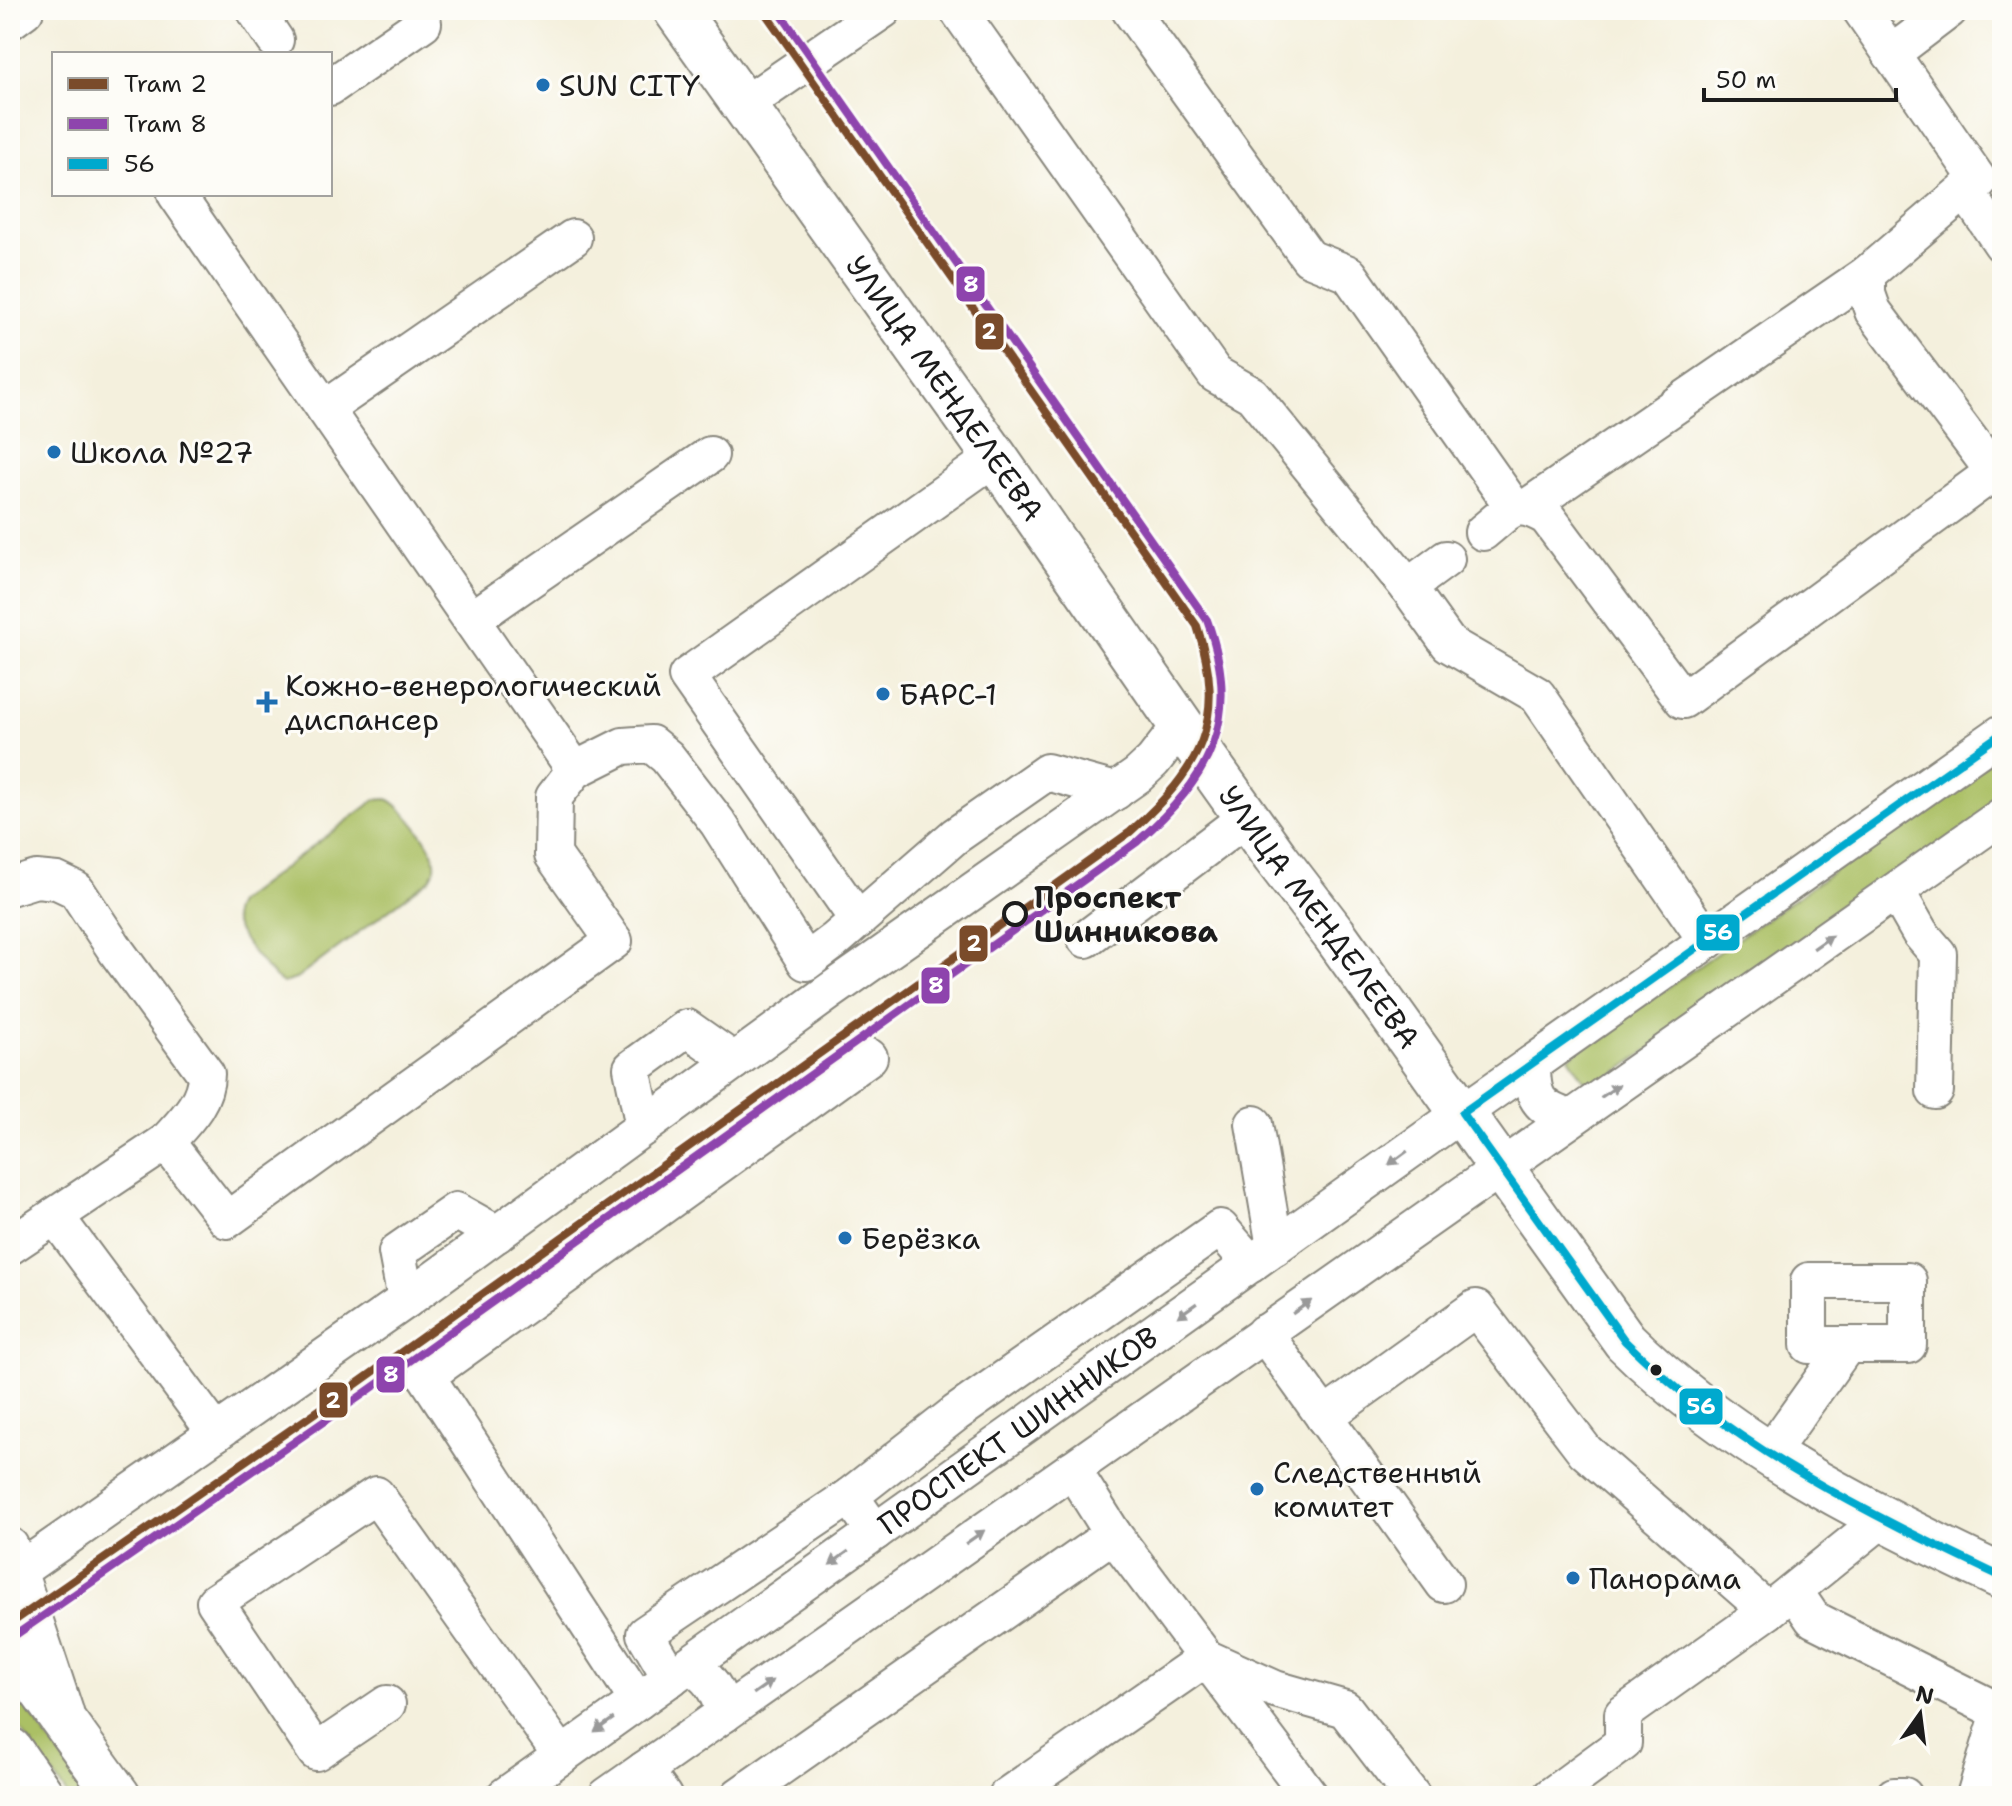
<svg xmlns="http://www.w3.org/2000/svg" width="2012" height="1806" viewBox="0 0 2012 1806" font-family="'Shantell Sans',sans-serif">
<rect width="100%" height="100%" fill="#fdfcf7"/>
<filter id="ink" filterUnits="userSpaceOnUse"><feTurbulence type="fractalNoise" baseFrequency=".0125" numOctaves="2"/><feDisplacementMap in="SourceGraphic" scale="16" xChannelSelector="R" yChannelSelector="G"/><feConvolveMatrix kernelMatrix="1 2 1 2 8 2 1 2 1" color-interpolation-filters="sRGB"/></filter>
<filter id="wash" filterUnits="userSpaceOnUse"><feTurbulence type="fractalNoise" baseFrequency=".006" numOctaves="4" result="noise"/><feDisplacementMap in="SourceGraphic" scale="32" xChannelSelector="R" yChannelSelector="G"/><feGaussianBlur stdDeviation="1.8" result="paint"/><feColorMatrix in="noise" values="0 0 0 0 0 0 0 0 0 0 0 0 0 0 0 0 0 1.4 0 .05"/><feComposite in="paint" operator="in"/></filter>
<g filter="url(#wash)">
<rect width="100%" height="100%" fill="#f4f0dd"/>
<!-- green -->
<g fill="#abc065" stroke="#646e40" stroke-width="2">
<path d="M 2002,753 L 2002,804 L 1591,1090 L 1569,1057 Z"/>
<path d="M 387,799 C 402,805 438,849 435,867 C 435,871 432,875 430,879 L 296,979 L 283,983 C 270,975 231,930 233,914 C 233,912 236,904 238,902 L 375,800 Z"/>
<path d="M 10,1685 L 89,1796 L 68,1796 L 10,1715 Z"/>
</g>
</g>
<g filter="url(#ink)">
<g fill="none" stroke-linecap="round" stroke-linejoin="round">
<!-- minor casing -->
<g stroke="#88867c" stroke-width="40">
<g id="minor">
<path d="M 255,10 L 275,40"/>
<path d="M 958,10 L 1215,374 L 1252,395 L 1408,587"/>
<path d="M 1130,10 L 1309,258 L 1349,274 L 1514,508"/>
<path d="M 1861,10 L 1979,181 L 1965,190 L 2002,244"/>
<path d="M 10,21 L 25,10"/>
<path d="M 1891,54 L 1949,10"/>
<path d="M 330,87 L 423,23"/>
<path d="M 744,105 L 883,10"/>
<path d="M 176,194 L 575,770"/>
<path d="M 325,409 L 573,238"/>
<path d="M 1529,506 L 1867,274"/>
<path d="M 1483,532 C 1511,510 1513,498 1547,517 L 1683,700 L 1994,472 L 1873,311 L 1867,294 L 1867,274 L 1965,190"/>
<path d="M 1446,559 L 1408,587 L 1449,644 L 1537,695 L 1707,941"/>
<path d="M 471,620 L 710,455"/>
<path d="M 10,887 L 36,879 L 57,881 L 76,890 L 117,952 L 206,1074 C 206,1102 184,1122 166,1142"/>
<path d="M 1896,891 L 1920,933 L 1938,954 L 1935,1091"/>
<path d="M 858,920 L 687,676 L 995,457"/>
<path d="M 1086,939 L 1247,817"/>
<path d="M 1532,1064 C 1532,1097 1537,1108 1570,1118"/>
<path d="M 1254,1124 L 1275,1247"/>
<path d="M 644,1127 L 632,1068 L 687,1028 L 734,1061"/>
<path d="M 55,1216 L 216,1433"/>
<path d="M 10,1246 L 166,1142 L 227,1220 L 614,941 L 553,855 L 554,797 L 575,770 L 623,746 L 651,744 L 667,757 L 718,823 L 806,962 L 834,941 L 955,836 L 1047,772 L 1116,791"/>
<path d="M 406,1300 L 397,1252 L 456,1211 L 497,1234"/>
<path d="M 1264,1333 L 1444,1584"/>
<path d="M 1324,1417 L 1476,1308 L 1585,1451 L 1768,1611"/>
<path d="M 1770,1453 L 1847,1345 L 1809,1345 L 1809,1281 L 1908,1281 L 1908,1345 L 1847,1345"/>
<path d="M 1072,1469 L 1113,1534"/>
<path d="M 875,1532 L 850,1496 L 956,1413 L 1220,1228 L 1251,1264"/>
<path d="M 10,1546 L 65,1712"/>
<path d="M 20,1570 L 406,1300 L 829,992 L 1138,775 L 1153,761 L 1181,725"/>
<path d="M 1794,1591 L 1813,1619 L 2000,1712 L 1975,1796"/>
<path d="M 1206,1658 L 1275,1689 L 1345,1709 L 1412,1796"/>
<path d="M 1209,1662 L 1310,1796"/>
<path d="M 689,1665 C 709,1676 719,1691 724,1714"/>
<path d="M 671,1678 L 645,1634 L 850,1496"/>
<path d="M 638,1701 L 426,1376 L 869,1057"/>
<path d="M 387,1704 L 316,1752 L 215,1602 L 376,1495 L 562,1756"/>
<path d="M 644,1770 L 663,1796"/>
<path id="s1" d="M 505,1796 L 1462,1113 L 2002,733"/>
<path d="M 607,1796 L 2002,816"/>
<path d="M 739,1796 L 1113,1534 L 1206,1658 L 1007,1796"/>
<path d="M 1551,1796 L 1623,1743 L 1623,1714 L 1768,1611 L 1881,1520"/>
<path d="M 1894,1796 L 1904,1796"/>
</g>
</g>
<!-- major casing -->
<g stroke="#88867c" stroke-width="48">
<g id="major">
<path id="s2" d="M 676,10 L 995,457 L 1181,725 L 1275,857 L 1334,934 L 1625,1341 C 1731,1446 1868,1514 2002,1577"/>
<path d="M 10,1647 L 118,1796"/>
<path d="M 10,1750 L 42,1796"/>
</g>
</g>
<!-- minor -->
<use href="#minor" stroke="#fff" stroke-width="36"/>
<!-- major -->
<use href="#major" stroke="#fff" stroke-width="44"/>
<!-- bus-1 casing -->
<g stroke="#fdfcf7" stroke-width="14">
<path id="bus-1" d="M 2002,733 L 1462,1113 L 1625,1341 C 1730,1446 1869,1514 2002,1577"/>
</g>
<!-- bus-1 -->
<use href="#bus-1" stroke="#00a9ce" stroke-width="8"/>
<!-- tram-1 casing -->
<g stroke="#fdfcf7" stroke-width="14">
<path id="tram-1" d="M 10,1624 L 355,1385 L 1130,832 C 1201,768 1228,721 1197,626 L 763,10"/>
</g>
<!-- tram-2 casing -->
<g stroke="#fdfcf7" stroke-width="14">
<path id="tram-2" d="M 17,1634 L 362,1395 L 1137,842 C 1211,777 1243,718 1207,620 L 778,10"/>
</g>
<!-- tram-1 -->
<use href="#tram-1" stroke="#7a4b2a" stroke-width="8"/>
<!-- tram-2 -->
<use href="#tram-2" stroke="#8e44ad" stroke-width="8"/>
</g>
<!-- one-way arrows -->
<defs><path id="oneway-solid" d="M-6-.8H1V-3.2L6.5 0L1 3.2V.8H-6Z" transform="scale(2)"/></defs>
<g fill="#999">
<use href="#oneway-solid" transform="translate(1823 942) rotate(-35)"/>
<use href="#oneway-solid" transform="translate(1610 1091) rotate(-35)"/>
<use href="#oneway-solid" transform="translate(1398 1158) rotate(144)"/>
<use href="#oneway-solid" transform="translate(1302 1307) rotate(-35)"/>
<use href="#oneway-solid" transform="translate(1187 1310) rotate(145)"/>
<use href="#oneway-solid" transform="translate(975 1537) rotate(-35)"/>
<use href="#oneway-solid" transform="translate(839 1558) rotate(144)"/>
<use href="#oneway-solid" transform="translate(763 1687) rotate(-35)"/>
<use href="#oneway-solid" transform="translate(604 1725) rotate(145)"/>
</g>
</g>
<!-- markers -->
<g fill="#1f6fb2" stroke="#fdfcf7" stroke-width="3">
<circle cx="543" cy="85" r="8"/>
<circle cx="54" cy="452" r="8"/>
<circle cx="883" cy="694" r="8"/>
<path d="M263 690h8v8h8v8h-8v8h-8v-8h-8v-8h8z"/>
<circle cx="845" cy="1238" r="8"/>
<circle cx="1257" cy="1489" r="8"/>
<circle cx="1573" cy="1578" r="8"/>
</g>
<circle fill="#fdfcf7" stroke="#1c1c1c" stroke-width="4" cx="1015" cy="914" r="11"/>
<circle fill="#1c1c1c" stroke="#fdfcf7" stroke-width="3" cx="1656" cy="1370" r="7"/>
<g text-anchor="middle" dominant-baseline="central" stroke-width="6" stroke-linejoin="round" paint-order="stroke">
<!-- poi labels -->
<g font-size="30" fill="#1c1c1c" stroke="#fdfcf7" text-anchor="start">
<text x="559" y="85">SUN CITY</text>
<text x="70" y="452">Школа №27</text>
<text x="285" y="685">Кожно-венерологический<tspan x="285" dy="34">диспансер</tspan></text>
<text x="899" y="694">БАРС-1</text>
<text x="861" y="1238">Берёзка</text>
<text x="1273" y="1472">Следственный<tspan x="1273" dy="34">комитет</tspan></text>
<text x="1589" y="1578">Панорама</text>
</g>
<!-- street labels -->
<g font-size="30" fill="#1c1c1c" stroke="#fdfcf7">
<text stroke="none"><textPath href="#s2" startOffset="464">УЛИЦА МЕНДЕЛЕЕВА</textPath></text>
<text stroke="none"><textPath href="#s2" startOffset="1112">УЛИЦА МЕНДЕЛЕЕВА</textPath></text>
<text stroke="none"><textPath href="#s1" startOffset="630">ПРОСПЕКТ ШИННИКОВ</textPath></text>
</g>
<!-- stop labels -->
<g font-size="30" font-weight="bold" fill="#1c1c1c" stroke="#fdfcf7" text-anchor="start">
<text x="1034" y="897">Проспект<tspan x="1034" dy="34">Шинникова</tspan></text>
</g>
</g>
<g stroke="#fdfcf7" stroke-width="3">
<rect x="955" y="265" width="31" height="38" rx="8" fill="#8e44ad"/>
<rect x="974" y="312" width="31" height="39" rx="8" fill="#7a4b2a"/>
<rect x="1695" y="913" width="46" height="39" rx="8" fill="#00a9ce"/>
<rect x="958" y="924" width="31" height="39" rx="8" fill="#7a4b2a"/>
<rect x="920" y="966" width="31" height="39" rx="8" fill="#8e44ad"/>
<rect x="375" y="1355" width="31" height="39" rx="8" fill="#8e44ad"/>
<rect x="318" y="1381" width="31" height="38" rx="8" fill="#7a4b2a"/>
<rect x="1678" y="1387" width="46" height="39" rx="8" fill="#00a9ce"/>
</g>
<g font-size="22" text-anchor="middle" font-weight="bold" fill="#fff">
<text x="971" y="292">8</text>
<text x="989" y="339">2</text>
<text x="1718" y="940">56</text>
<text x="974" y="951">2</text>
<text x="936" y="993">8</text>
<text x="391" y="1382">8</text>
<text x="333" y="1408">2</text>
<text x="1701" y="1414">56</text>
</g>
<!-- margin -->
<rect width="2012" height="1806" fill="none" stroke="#fdfcf7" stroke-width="40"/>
<!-- legend -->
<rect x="52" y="52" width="280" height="144" fill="#fdfcf7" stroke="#a3a29f" stroke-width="2"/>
<rect x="68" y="78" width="40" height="12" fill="#7a4b2a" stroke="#a3a29f" stroke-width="2"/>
<text x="124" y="92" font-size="24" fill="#1c1c1c">Tram 2</text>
<rect x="68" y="118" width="40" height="12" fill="#8e44ad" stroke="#a3a29f" stroke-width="2"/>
<text x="124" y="132" font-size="24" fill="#1c1c1c">Tram 8</text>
<rect x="68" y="158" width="40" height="12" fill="#00a9ce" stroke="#a3a29f" stroke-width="2"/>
<text x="124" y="172" font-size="24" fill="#1c1c1c">56</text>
<!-- north arrow -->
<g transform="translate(1920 1714) rotate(14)" stroke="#fdfcf7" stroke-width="6" paint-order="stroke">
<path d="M0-6L14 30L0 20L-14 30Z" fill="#1c1c1c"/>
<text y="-12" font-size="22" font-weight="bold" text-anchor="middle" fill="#1c1c1c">N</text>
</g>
<!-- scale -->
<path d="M1704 88v12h192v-12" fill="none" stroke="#1c1c1c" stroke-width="4"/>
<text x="1716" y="88" font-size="24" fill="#1c1c1c" stroke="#fdfcf7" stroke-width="6" paint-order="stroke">50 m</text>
</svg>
